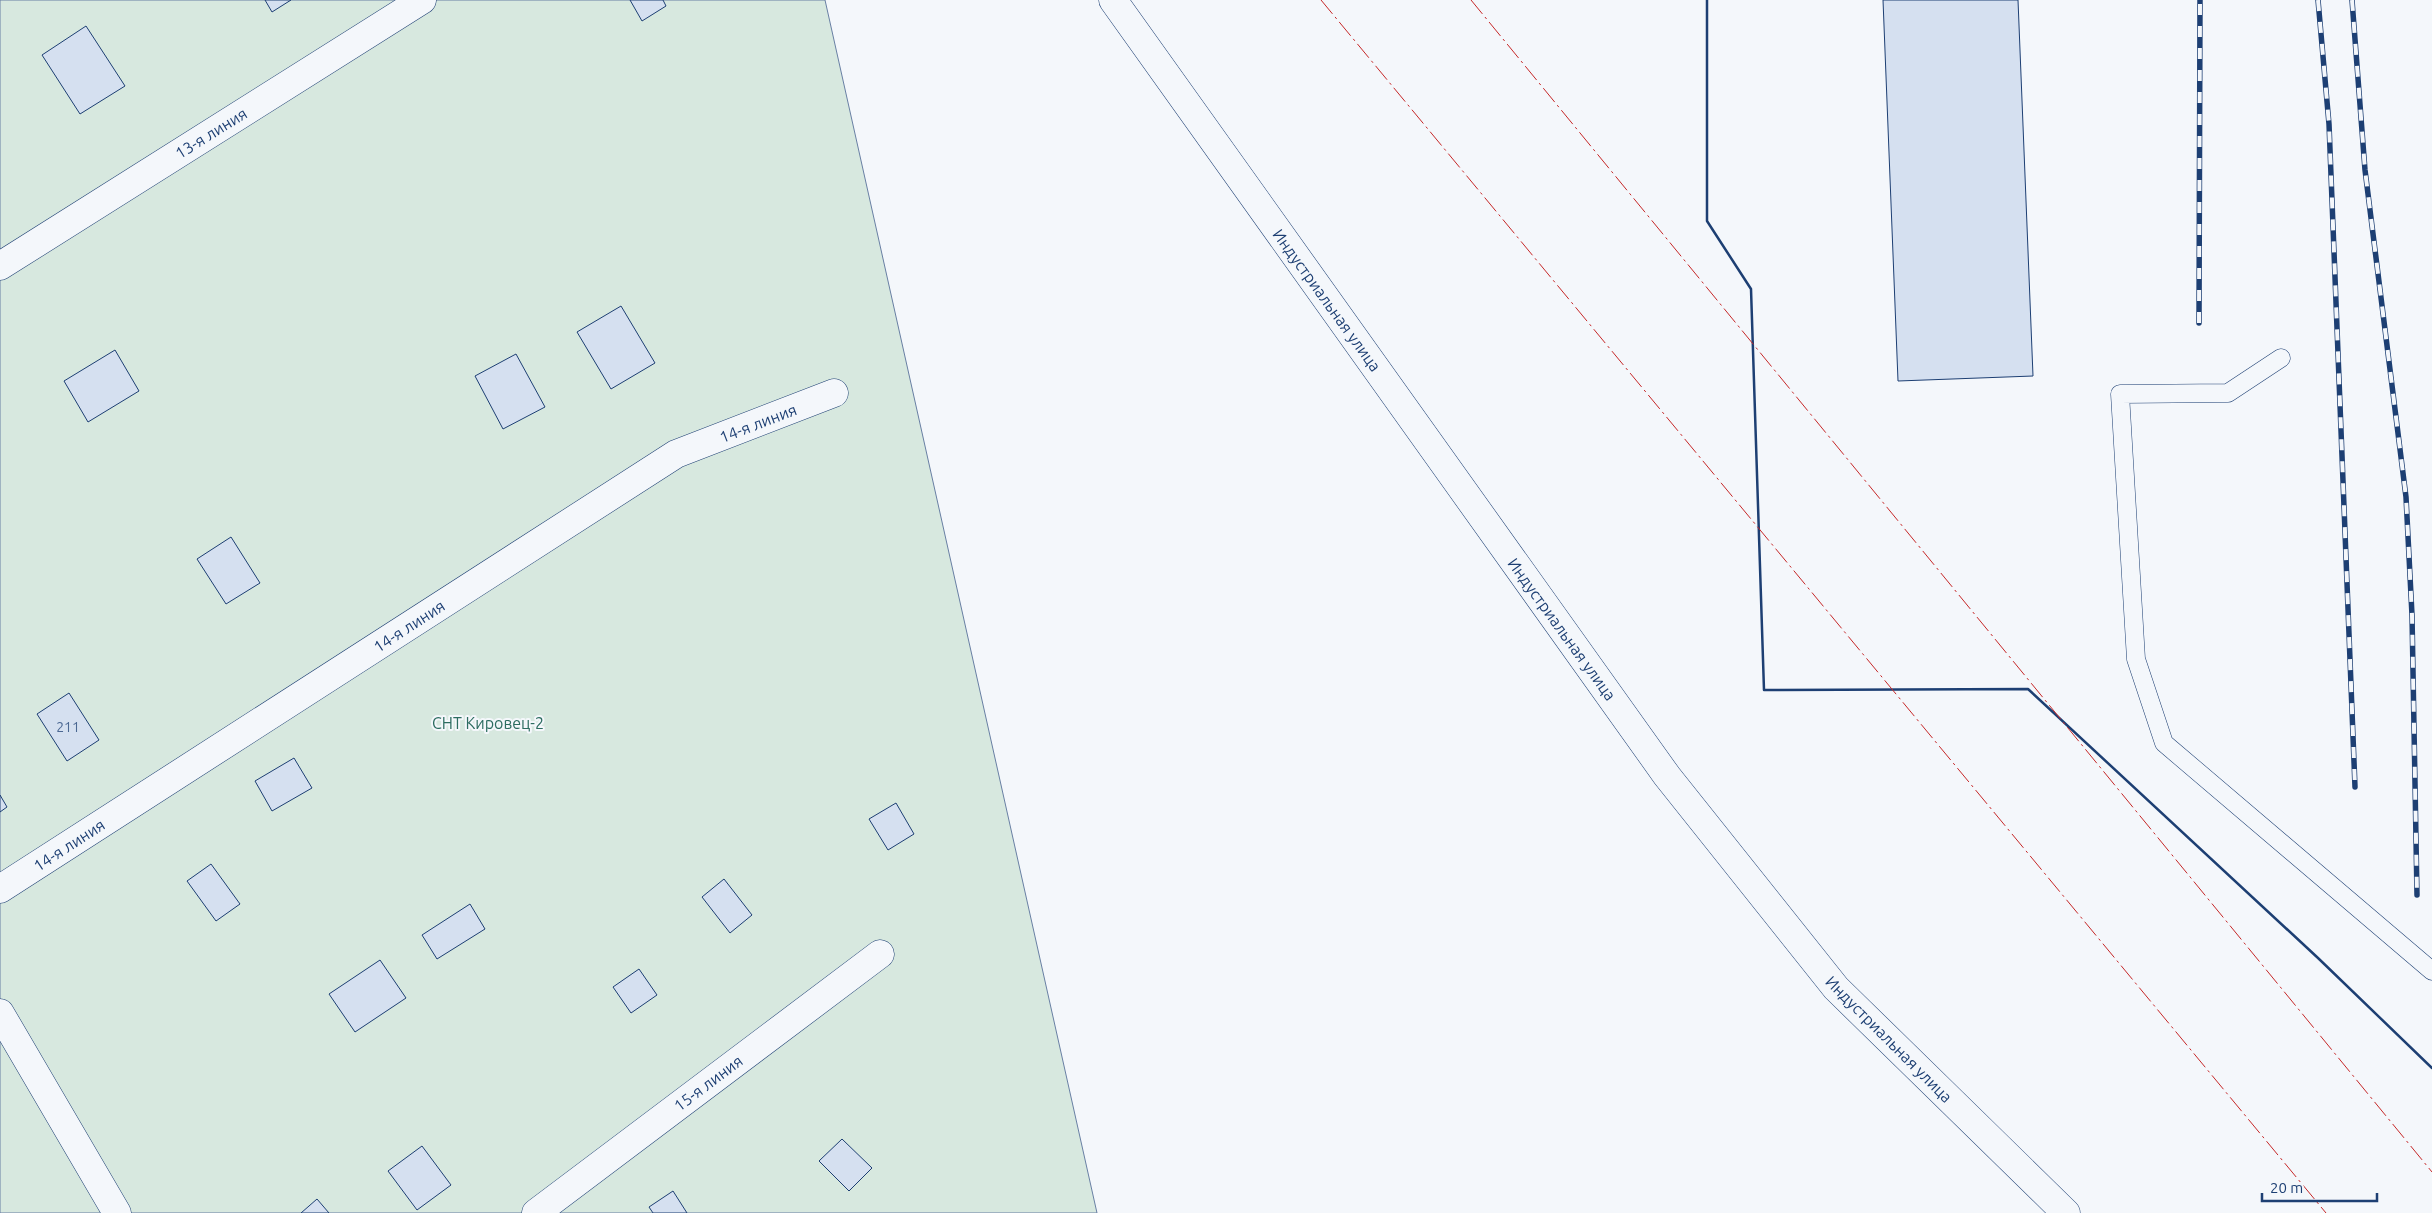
<svg xmlns="http://www.w3.org/2000/svg" width="2432" height="1213" viewBox="0 0 2432 1213" font-family="Ubuntu,sans-serif">
<rect width="100%" height="100%" fill="#f4f7fb"/>
<!-- green -->
<path fill="#d7e8df" stroke="#687fa3" d="M 0,0 L 825,0 L 1097,1213 L 0,1213 Z"/>
<!-- building -->
<g fill="#d5e0f0" stroke="#1d3f73">
<path d="M 265,0 L 291,0 L 272,12 Z"/>
<path d="M 630,0 L 663,0 L 666,6 L 642,21 Z"/>
<path d="M 1883,0 L 2018,0 L 2033,376 L 1898,381 Z"/>
<path d="M 86,26 L 125,86 L 80,114 L 42,55 Z"/>
<path d="M 621,306 L 655,363 L 611,389 L 577,332 Z"/>
<path d="M 115,350 L 139,391 L 88,422 L 64,381 Z"/>
<path d="M 516,354 L 545,407 L 503,429 L 475,376 Z"/>
<path d="M 231,537 L 260,583 L 226,604 L 197,559 Z"/>
<path d="M 69,693 L 99,740 L 67,761 L 37,714 Z"/>
<path d="M 294,758 L 312,788 L 272,811 L 255,781 Z"/>
<path d="M 0,795 L 7,807 L 0,812 Z"/>
<path d="M 896,803 L 914,834 L 888,850 L 869,819 Z"/>
<path d="M 211,864 L 240,904 L 216,921 L 187,881 Z"/>
<path d="M 724,879 L 752,915 L 730,933 L 702,897 Z"/>
<path d="M 470,904 L 485,929 L 437,959 L 422,935 Z"/>
<path d="M 380,960 L 406,998 L 355,1032 L 329,994 Z"/>
<path d="M 639,969 L 657,995 L 631,1013 L 613,987 Z"/>
<path d="M 842,1139 L 872,1168 L 849,1191 L 819,1161 Z"/>
<path d="M 422,1146 L 451,1185 L 417,1210 L 388,1171 Z"/>
<path d="M 673,1191 L 687,1213 L 653,1213 L 649,1207 Z"/>
<path d="M 317,1199 L 329,1213 L 301,1213 Z"/>
</g>
<g fill="none" stroke-linecap="round" stroke-linejoin="round">
<!-- lane casing -->
<g stroke="#1d3f73" stroke-width="19">
<path id="lane" d="M 2281,358 L 2228,393 L 2120,394 L 2136,659 L 2164,743 L 2432,971"/>
</g>
<!-- street casing -->
<g stroke="#1d3f73" stroke-width="29">
<g id="street">
<path d="M 1113,0 L 1667,776 L 1836,988 L 2066,1213"/>
<path d="M 0,266 L 422,0"/>
<path d="M 0,889 L 676,454 L 834,393"/>
<path d="M 0,1013 L 117,1213"/>
<path d="M 536,1213 L 880,954"/>
</g>
</g>
<!-- lane -->
<use href="#lane" stroke="#f4f7fb" stroke-width="18"/>
<!-- street -->
<use href="#street" stroke="#f4f7fb" stroke-width="28"/>
<!-- rail casing -->
<g stroke="#1d3f73" stroke-width="5.5">
<g id="rail">
<path d="M 2318,0 L 2329,124 L 2355,787"/>
<path d="M 2352,0 L 2365,170 L 2406,497 L 2412,615 L 2417,895"/>
<path d="M 2199,323 L 2200,0"/>
</g>
</g>
<!-- rail -->
<use href="#rail" stroke="#f4f7fb" stroke-width="4" stroke-dasharray="11" stroke-linecap="butt"/>
<!-- wall -->
<path stroke="#1d3f73" stroke-width="2.5" d="M 1707,0 L 1707,221 L 1751,289 L 1764,690 L 2028,689 L 2318,958 L 2432,1068"/>
<!-- power -->
<g stroke="#c62828" stroke-width="1" stroke-dasharray="18 4 2.5 4" stroke-linecap="butt">
<path d="M 1321,0 L 2326,1213"/>
<path d="M 1471,0 L 2432,1172"/>
</g>
</g>
<g text-anchor="middle" dominant-baseline="central" stroke-width="4" stroke-linejoin="round" paint-order="stroke">
<!-- number labels -->
<g font-size="14" fill="#4b6792">
<text x="68" y="727">211</text>
</g>
<!-- street labels -->
<g font-size="16" fill="#1d3f73" stroke="#f4f7fb">
<text transform="translate(211 133) rotate(-32)">13-я линия</text>
<text transform="translate(1327 300) rotate(54)">Индустриальная улица</text>
<text transform="translate(758 423) rotate(-21)">14-я линия</text>
<text transform="translate(409 626) rotate(-33)">14-я линия</text>
<text transform="translate(1562 629) rotate(54)">Индустриальная улица</text>
<text transform="translate(69 845) rotate(-33)">14-я линия</text>
<text transform="translate(1889 1039) rotate(45)">Индустриальная улица</text>
<text transform="translate(708 1083) rotate(-37)">15-я линия</text>
</g>
<!-- park labels -->
<g font-size="16" fill="#2c6c60" stroke="#f4f7fb">
<text x="488" y="723">СНТ Кировец-2</text>
</g>
</g>
<!-- scale -->
<path d="M2262 1193v8h115v-8" fill="none" stroke="#1d3f73" stroke-width="2.5"/>
<text x="2270" y="1193" font-size="15" fill="#1d3f73" stroke="#f4f7fb" stroke-width="4" paint-order="stroke">20 m</text>
</svg>
